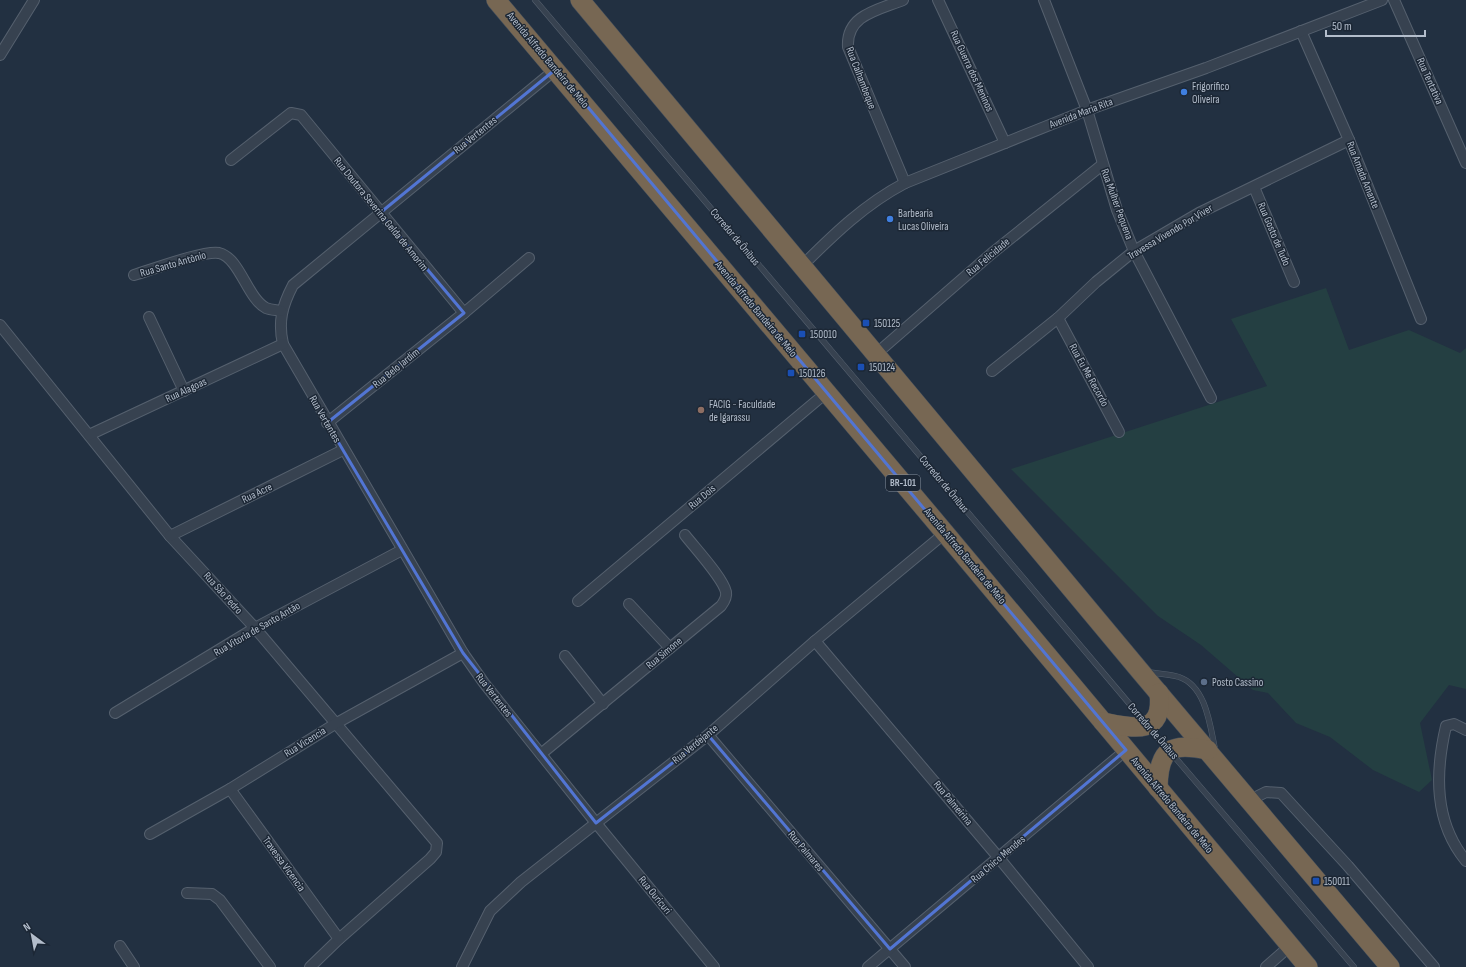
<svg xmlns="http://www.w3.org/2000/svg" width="1466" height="967" viewBox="0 0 1466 967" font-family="'Sofia Sans Condensed',sans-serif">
<rect width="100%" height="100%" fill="#223041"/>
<!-- green -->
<path fill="#243f42" d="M 1326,288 L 1349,350 L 1409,330 L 1460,353 L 1466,348 L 1466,689 L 1449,685 L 1420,723 L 1432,780 L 1419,792 L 1373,770 L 1330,737 L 1296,723 L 1268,693 L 1253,690 L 1201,645 L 1158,616 L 1011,469 L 1267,386 L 1231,319 Z"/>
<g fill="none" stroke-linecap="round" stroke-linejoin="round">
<!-- lane casing -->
<g stroke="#55606e" stroke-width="6">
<g id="lane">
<path d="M 535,0 L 1144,721"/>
<path d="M 1148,672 C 1158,674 1169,674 1179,677 C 1206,686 1210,725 1215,749"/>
<path d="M 1149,728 L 1168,749"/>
<path d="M 1173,755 L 1354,967"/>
</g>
</g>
<!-- street casing -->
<g stroke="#55606e" stroke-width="12">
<g id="street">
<path d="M 903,0 C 878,10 846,15 848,47 L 905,183"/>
<path d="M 938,0 L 1005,143"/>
<path d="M 1044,0 L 1087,110 L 1117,210 L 1134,251 L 1211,398"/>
<path d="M 1394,0 L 1466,163"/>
<path d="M 1301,31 L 1349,140 L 1421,319"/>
<path d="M 0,55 L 34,0"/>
<path d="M 556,69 L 293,285 C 282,306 278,322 283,344 L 463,653 L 484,683 L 596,823 L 714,967"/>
<path d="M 231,160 L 291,113 L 301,115 L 464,313 L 529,258"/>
<path d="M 1254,187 L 1294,282"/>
<path d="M 802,266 C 834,234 865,204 905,183 L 1087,110 L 1206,68 L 1382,0"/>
<path d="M 134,275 C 151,270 204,250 219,253 C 240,258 247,298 266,308 C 271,310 277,310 281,311"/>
<path d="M 149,317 L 184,391"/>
<path d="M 1058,318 L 1119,432"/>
<path d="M 0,325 L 170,536 L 255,628 L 437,843 L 436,852 L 430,859 L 339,939 L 310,967"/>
<path d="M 876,354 L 991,254 L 1102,165"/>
<path d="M 992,371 L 1058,318 L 1096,282 L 1134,251 L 1199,213 L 1349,140"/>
<path d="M 327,423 L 464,313"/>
<path d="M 89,435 L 283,344"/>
<path d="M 170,536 L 343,450"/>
<path d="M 578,601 L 827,392"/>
<path d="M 629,604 L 670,648"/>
<path d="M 815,641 L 999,858 L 1088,967"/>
<path d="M 565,656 L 603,704"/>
<path d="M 115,713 L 255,628 L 402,550"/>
<path d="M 1466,730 L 1454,724 L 1446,726 C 1435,773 1434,822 1466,861"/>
<path d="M 708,735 L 905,967"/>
<path d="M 541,754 L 721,606 C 724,602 727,597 726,592 C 723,578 695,548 685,535"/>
<path d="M 230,789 L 339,939"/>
<path d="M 1250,800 L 1266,792 L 1281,793 L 1348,866 L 1434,967"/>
<path d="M 150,834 L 230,789 L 335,724 L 463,653"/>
<path d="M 187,893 L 212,894 L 220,900 L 270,967"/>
<path d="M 120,946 L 134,967"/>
<path d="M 462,967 L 490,911 L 521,882 L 708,735 L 815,641 L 945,533"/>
<path d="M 868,967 L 1126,750"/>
<path d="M 1266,967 L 1290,946"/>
</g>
</g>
<!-- highway casing -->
<g stroke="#424d5b" stroke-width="20">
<g id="highway">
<path d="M 496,0 L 945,533 L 1308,967"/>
<path d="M 580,0 L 1140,671 L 1390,967"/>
<path d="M 1103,722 C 1132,728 1164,737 1159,693"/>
<path d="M 1158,788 C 1159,747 1171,743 1208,750"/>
</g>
</g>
<!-- lane -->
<use href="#lane" stroke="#374250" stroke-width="5"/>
<!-- street -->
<use href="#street" stroke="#374250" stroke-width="10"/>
<!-- highway -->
<use href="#highway" stroke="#776753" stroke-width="19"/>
</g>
<!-- marked area -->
<path fill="none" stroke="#5275d3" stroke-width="3" stroke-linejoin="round" d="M 556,69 L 1126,750 L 890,949 L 708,735 L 596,823 L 463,653 L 327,423 L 464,313 L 380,213 Z"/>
<!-- markers -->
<g fill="#3f7fe0" stroke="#1c2735" stroke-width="1.5">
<circle cx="1184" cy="92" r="4"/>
<circle cx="890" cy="219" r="4"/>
</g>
<g fill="#1a4fb4" stroke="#1c2735" stroke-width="1.5">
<rect x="862" y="319" width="8" height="8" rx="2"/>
<rect x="798" y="330" width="8" height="8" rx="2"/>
<rect x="857" y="363" width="8" height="8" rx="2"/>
<rect x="787" y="369" width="8" height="8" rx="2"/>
<rect x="1312" y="877" width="8" height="8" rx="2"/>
</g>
<circle fill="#8d6e63" stroke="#1c2735" stroke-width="1.5" cx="701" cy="410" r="4"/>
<circle fill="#5c6f8a" stroke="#1c2735" stroke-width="1.5" cx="1204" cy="682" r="4"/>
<g text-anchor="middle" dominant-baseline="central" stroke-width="3" stroke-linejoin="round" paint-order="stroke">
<!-- shield labels -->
<rect fill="#1c2735" stroke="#86909e" stroke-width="1" x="886" y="475" width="34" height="16" rx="3"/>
<g font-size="10" font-weight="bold" fill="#b3bdcb">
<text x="903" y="483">BR-101</text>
</g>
<!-- street labels -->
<g font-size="11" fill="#b3bdcb" stroke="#1c2735">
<text transform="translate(548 60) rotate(50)">Avenida Alfredo Bandeira de Melo</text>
<text transform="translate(972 71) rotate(65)">Rua Guerra dos Meninos</text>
<text transform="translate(861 78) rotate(69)">Rua Calhambeque</text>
<text transform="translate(1430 81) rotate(66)">Rua Tentativa</text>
<text transform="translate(1081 113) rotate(-21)">Avenida Maria Rita</text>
<text transform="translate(475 135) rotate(-39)">Rua Vertentes</text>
<text transform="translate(1363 175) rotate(68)">Rua Amada Amante</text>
<text transform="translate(1117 204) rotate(70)">Rua Mulher Pequena</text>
<text transform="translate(381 214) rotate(51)">Rua Doutora Severina Gelda de Amorim</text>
<text transform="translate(1170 232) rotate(-31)">Travessa Vivendo Por Viver</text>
<text transform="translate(1274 234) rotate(67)">Rua Gosto de Tudo</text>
<text transform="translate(735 237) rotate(50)">Corredor de Ônibus</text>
<text transform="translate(988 257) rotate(-40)">Rua Felicidade</text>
<text transform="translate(173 264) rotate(-16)">Rua Santo Antônio</text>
<text transform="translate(756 309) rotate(50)">Avenida Alfredo Bandeira de Melo</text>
<text transform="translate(396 368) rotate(-39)">Rua Belo Jardim</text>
<text transform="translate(1089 375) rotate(61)">Rua Eu Me Recordo</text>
<text transform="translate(186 390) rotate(-25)">Rua Alagoas</text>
<text transform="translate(325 419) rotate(60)">Rua Vertentes</text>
<text transform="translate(944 484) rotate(50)">Corredor de Ônibus</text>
<text transform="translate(257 493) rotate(-26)">Rua Acre</text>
<text transform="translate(702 497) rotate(-40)">Rua Dois</text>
<text transform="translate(965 556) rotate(50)">Avenida Alfredo Bandeira de Melo</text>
<text transform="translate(223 593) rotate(48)">Rua São Pedro</text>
<text transform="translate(257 629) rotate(-30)">Rua Vitoria de Santo Antão</text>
<text transform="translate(664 653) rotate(-40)">Rua Simone</text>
<text transform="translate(494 695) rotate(52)">Rua Vertentes</text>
<text transform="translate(1153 731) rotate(49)">Corredor de Ônibus</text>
<text transform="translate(305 742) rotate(-32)">Rua Vicencia</text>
<text transform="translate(695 744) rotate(-39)">Rua Verdejante</text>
<text transform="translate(953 803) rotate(50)">Rua Palmeirina</text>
<text transform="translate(1172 805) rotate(50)">Avenida Alfredo Bandeira de Melo</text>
<text transform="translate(806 851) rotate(50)">Rua Palmares</text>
<text transform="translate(998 859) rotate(-40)">Rua Chico Mendes</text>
<text transform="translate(284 864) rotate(54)">Travessa Vicencia</text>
<text transform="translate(655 895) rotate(51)">Rua Ouricuri</text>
</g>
<!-- poi labels -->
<g font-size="11" fill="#b3bdcb" stroke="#1c2735" text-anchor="start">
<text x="1192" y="86">Frigorífico<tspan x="1192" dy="13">Oliveira</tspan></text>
<text x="898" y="213">Barbearia<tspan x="898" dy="13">Lucas Oliveira</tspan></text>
<text x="874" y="323">150125</text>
<text x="810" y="334">150010</text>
<text x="869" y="367">150124</text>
<text x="799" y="373">150126</text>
<text x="709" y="404">FACIG - Faculdade<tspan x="709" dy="13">de Igarassu</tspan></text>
<text x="1212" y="682">Posto Cassino</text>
<text x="1324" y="881">150011</text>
</g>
</g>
<!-- north arrow -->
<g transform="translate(32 935) rotate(328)" stroke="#1c2735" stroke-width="3" paint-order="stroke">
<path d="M0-3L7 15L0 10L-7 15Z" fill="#b3bdcb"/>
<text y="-6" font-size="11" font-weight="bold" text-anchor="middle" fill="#b3bdcb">N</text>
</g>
<!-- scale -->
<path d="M1326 30v6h99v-6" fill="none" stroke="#b3bdcb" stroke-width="2"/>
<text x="1332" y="30" font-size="12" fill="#b3bdcb" stroke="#1c2735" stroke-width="3" paint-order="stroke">50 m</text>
</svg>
